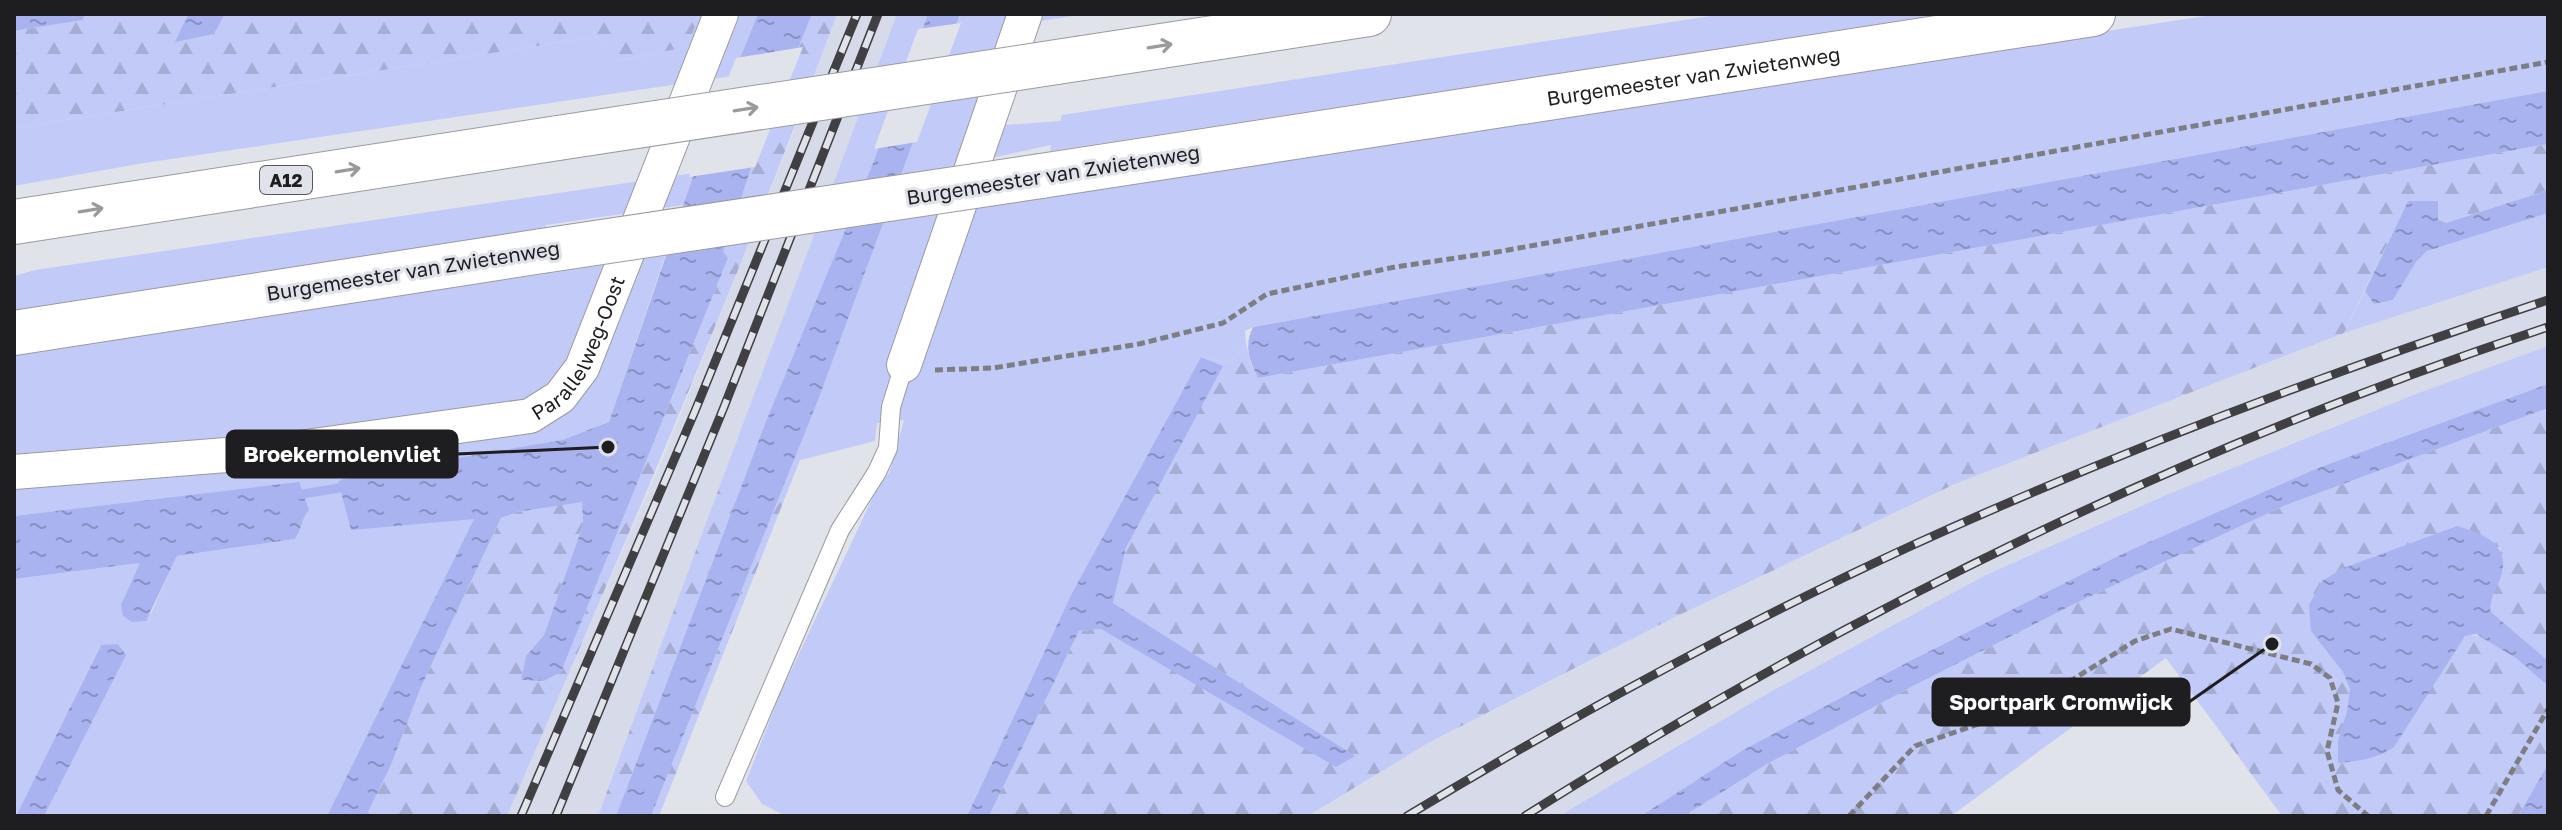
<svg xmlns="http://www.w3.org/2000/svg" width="2562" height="830" viewBox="0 0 2562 830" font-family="'Golos Text',sans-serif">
<defs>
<pattern id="forest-firs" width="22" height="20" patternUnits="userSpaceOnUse" patternTransform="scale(2)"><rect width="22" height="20" fill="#c2caf8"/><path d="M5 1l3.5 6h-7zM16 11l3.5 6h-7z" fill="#a6add4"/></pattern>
<pattern id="water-ripples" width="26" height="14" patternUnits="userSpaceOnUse" patternTransform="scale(2)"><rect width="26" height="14" fill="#a9b3f0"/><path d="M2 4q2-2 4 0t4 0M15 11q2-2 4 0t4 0" fill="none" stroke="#8991c2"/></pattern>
</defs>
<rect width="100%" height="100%" fill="#e1e3ea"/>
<!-- built -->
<g fill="#d7dae9">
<path d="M 837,14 L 897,14 L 598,816 L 507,816 L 665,453 L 789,144 Z"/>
<path d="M 2548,267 L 2548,408 L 2497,426 L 1915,685 L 1684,816 L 1308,816 L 1428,743 L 1673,618 L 1955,484 L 2344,333 Z"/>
</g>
<!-- green -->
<g fill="#c2caf8">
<path d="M 700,14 L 758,14 L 733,76 L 144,163 L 14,186 L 14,128 L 600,36 L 618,61 L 686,47 Z"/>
<path d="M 897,14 L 928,14 L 873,163 L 746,474 L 722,480 Z"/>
<path d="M 960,14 L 1086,14 L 1014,25 L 977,127 L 1060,121 L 1062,115 L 1724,14 L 1952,14 L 1050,151 L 1051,145 L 963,164 L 1034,195 L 2218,14 L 2548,14 L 2548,91 L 1253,327 L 1245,331 L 1246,343 L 1229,363 L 1201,357 L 1072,593 L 967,816 L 786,816 L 762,804 L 746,781 L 781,692 L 873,497 L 890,471 L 904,420 L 877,423 L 875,441 L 793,462 Z"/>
<path d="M 694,173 L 683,205 L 546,225 L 545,228 L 14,313 L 14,276 L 35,270 Z"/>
<path d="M 2548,213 L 2548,267 L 2344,333 L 2365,291 L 2374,304 L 2393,300 L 2416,262 L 2427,251 Z"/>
<path d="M 665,256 L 609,422 L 562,440 L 338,481 L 351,529 L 475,518 L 327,816 L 44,816 L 125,655 L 118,644 L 100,646 L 16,816 L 14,816 L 14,579 L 141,563 L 150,615 L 177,556 L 295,539 C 307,522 301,502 299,483 L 14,516 L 14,353 Z"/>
<path d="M 2548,346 L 2548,385 L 2318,468 L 2124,553 L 1910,661 L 1743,750 L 1641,816 L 1559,816 L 1772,691 L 1986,575 L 2171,493 L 2416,394 Z"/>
</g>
<!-- forest -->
<g fill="url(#forest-firs)">
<path d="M 85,14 L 188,14 L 176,41 L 214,34 L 225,14 L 700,14 L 687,47 L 617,61 L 600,36 L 14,128 L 14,31 L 83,20 Z"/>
<path d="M 812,14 L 837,14 C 737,285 622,551 507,816 L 366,816 L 391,765 L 421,687 L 501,518 L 517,512 L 582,501 L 583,525 L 544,635 L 526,656 L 521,680 L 544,681 L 561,672 L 728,258 L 722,253 L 757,150 Z"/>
<path d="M 2548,144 L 2548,190 L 2446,223 L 2408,201 L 2344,333 L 1955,484 L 1673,618 L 1428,743 L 1308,816 L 989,816 L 1079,631 L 1101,629 L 1354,756 L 1113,603 L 1126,548 L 1222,366 L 1201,357 L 1229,363 L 1246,343 L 1251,364 L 1258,378 Z"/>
<path d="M 2548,408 L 2548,661 L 2491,613 C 2487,588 2507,580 2500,547 L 2341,569 L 2322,581 L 2311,631 C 2323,644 2349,672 2350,690 C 2352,706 2343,725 2338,740 L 2465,636 C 2489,629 2531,670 2548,686 L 2548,764 L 2518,816 L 2282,816 L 2166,658 L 1951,816 L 1684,816 L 1767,764 L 1915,685 L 2078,602 L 2286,505 Z"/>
<path d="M 800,460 L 659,816 L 651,816 L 793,462 Z"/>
<path d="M 746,474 L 616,816 L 598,816 L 722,480 Z"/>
</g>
<!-- water -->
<g fill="url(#water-ripples)">
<path d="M 14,14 L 85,14 L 83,20 L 14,31 Z"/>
<path d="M 188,14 L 225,14 L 214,34 L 175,42 Z"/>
<path d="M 758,14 L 812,14 L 757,150 L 723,252 L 728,258 L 561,672 L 544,681 L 521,680 L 526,656 L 544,635 L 583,525 L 582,502 L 517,512 L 501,518 L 421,687 L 391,765 L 366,816 L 327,816 L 474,519 L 351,530 L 338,481 L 353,476 L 562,440 L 609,422 L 699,159 Z"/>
<path d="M 928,14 L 960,14 L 818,400 L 651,816 L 616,816 L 765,424 L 873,163 Z"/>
<path d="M 2548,91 L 2548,144 L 1258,378 C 1249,360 1244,346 1253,327 Z"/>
<path d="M 2548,190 L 2548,213 L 2427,251 L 2416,262 L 2393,300 L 2374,304 L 2365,291 L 2408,201 L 2438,201 L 2438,219 L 2446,223 Z"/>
<path d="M 1201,357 L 1223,366 L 1126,548 L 1113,603 L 1355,756 L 1336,767 L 1101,629 L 1079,631 L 989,816 L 967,816 L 1072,593 Z"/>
<path d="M 2548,384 L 2548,408 L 2286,505 L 2078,602 L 1915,685 L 1767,764 L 1684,816 L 1641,816 L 1743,750 L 1910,661 L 2124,553 L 2318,468 Z"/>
<path d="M 299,482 L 309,510 C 301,519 302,529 295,539 L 177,556 L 146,621 L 132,622 L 123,616 L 121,605 L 140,563 L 14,579 L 14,516 Z"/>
<path d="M 2457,526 C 2483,534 2511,543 2501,576 C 2497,590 2489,597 2491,612 L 2548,661 L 2548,686 L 2516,658 L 2476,634 L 2465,636 L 2394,747 C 2377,759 2358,761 2338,763 L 2338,740 L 2347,712 L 2350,689 L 2343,672 L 2311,631 L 2309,605 L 2322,581 L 2341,569 Z"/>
<path d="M 118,644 L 126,655 L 44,816 L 16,816 L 101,645 Z"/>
<path d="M 2548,764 L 2548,816 L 2518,816 Z"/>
</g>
<!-- pier -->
<g fill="#e1e3ea">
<path d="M 961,23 L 917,142 L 874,149 L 918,29 Z"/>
<path d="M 803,47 L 755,167 L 689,177 L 736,58 Z"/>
</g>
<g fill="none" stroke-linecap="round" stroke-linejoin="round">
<!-- stream -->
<path stroke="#a9b3f0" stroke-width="9" d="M 291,496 L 351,486"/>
<!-- service casing -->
<g stroke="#999ba2" stroke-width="20">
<path id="service" d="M 725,797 L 840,530 L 877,472 L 888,448 L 891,407 L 904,365"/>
</g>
<!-- minor casing -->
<g stroke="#999ba2" stroke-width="36">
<g id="minor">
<path d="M 904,365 L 1025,14"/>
<path id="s1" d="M 14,472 L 277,451 L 530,416 L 560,397 L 582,368 L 721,14"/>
</g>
</g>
<!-- secondary casing -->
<g stroke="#999ba2" stroke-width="46">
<g id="secondary">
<path id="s2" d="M 1041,176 L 2093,14"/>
<path d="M 14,333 L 542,251"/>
</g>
</g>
<!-- motorway casing -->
<g stroke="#999ba2" stroke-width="46">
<g id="motorway">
<path d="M 1083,58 L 1369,14"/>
<path d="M 14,222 L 558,138"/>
</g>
</g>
<!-- path -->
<g stroke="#7d7e83" stroke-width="5" stroke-dasharray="8 4" stroke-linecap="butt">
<path d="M 935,370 L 993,368 L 1139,344 L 1223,323 L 1267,294 L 1395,267 L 1497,252 L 2548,62"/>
<path d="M 1849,816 L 1915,746 L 2030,706 L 2135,641 L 2171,629 L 2311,664 L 2330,678 L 2338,703 L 2327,751 L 2338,790 L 2368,816"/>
<path d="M 2486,816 L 2548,709"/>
</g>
<!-- service -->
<use href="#service" stroke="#fff" stroke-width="18"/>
<!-- minor -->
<use href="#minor" stroke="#fff" stroke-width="34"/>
<!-- secondary -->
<use href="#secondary" stroke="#fff" stroke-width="44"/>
<!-- motorway -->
<use href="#motorway" stroke="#fff" stroke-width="44"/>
<!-- rail casing -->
<g stroke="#404044" stroke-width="9">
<g id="rail">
<path d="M 521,816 L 695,411 L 857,14"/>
<path d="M 556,816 L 724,407 L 878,14"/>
<path d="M 1407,816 C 1571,717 1739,625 1913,545 C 2119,451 2333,371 2548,300"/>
<path d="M 1525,816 C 1845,614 2188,446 2548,327"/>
</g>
</g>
<!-- rail -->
<use href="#rail" stroke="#e1e3ea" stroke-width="6" stroke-dasharray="18" stroke-linecap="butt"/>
<!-- secondary-bridge casing -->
<g stroke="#999ba2" stroke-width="46" stroke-linecap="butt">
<path id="secondary-bridge" d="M 542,251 L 1041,176"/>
</g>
<!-- motorway-bridge casing -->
<g stroke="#999ba2" stroke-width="46" stroke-linecap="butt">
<path id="motorway-bridge" d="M 558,138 L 1083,58"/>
</g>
<!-- secondary-bridge -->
<use href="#secondary-bridge" stroke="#fff" stroke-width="44"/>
<!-- motorway-bridge -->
<use href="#motorway-bridge" stroke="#fff" stroke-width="44"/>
</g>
<!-- one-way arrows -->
<defs><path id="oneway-shaft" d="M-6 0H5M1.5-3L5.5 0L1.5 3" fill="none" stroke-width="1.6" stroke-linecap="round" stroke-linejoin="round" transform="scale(2)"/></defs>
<g stroke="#9a9a9b">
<use href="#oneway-shaft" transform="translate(1160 46) rotate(-9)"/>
<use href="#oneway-shaft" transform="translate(746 109) rotate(-9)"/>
<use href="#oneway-shaft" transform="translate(348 170) rotate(-9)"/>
<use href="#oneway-shaft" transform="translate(91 210) rotate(-9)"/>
</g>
<g text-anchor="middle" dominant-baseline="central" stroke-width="6" stroke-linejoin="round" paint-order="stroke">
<!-- shield labels -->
<rect fill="#e1e3ea" stroke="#58595d" stroke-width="2" x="260" y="166" width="52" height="28" rx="6"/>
<g font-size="18" font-weight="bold" fill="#1e1e21">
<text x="286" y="180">A12</text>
</g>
<!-- street labels -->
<g font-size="20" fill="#1e1e21" stroke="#e1e3ea">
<text stroke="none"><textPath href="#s2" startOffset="660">Burgemeester van Zwietenweg</textPath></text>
<text transform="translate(1053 174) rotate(-9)">Burgemeester van Zwietenweg</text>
<text transform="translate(413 270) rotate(-9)">Burgemeester van Zwietenweg</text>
<text stroke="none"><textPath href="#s1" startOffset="606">Parallelweg-Oost</textPath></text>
</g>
</g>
<!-- callouts -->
<path fill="none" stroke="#1e1e21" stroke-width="3" d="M608 447L457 454M2272 644L2189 702"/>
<g fill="#1e1e21" stroke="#e1e3ea" stroke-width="3">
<circle cx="608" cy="447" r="8"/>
<circle cx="2272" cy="644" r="8"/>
</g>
<g fill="#1e1e21" stroke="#1e1e21" stroke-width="3">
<rect x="227" y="431" width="230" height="46" rx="8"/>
<rect x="1933" y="679" width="256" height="46" rx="8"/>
</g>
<g font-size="22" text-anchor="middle" font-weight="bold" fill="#fff">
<text x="342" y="462">Broekermolenvliet</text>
<text x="2061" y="710">Sportpark Cromwijck</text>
</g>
<!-- border -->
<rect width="2562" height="830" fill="none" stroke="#1e1e21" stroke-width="32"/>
</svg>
